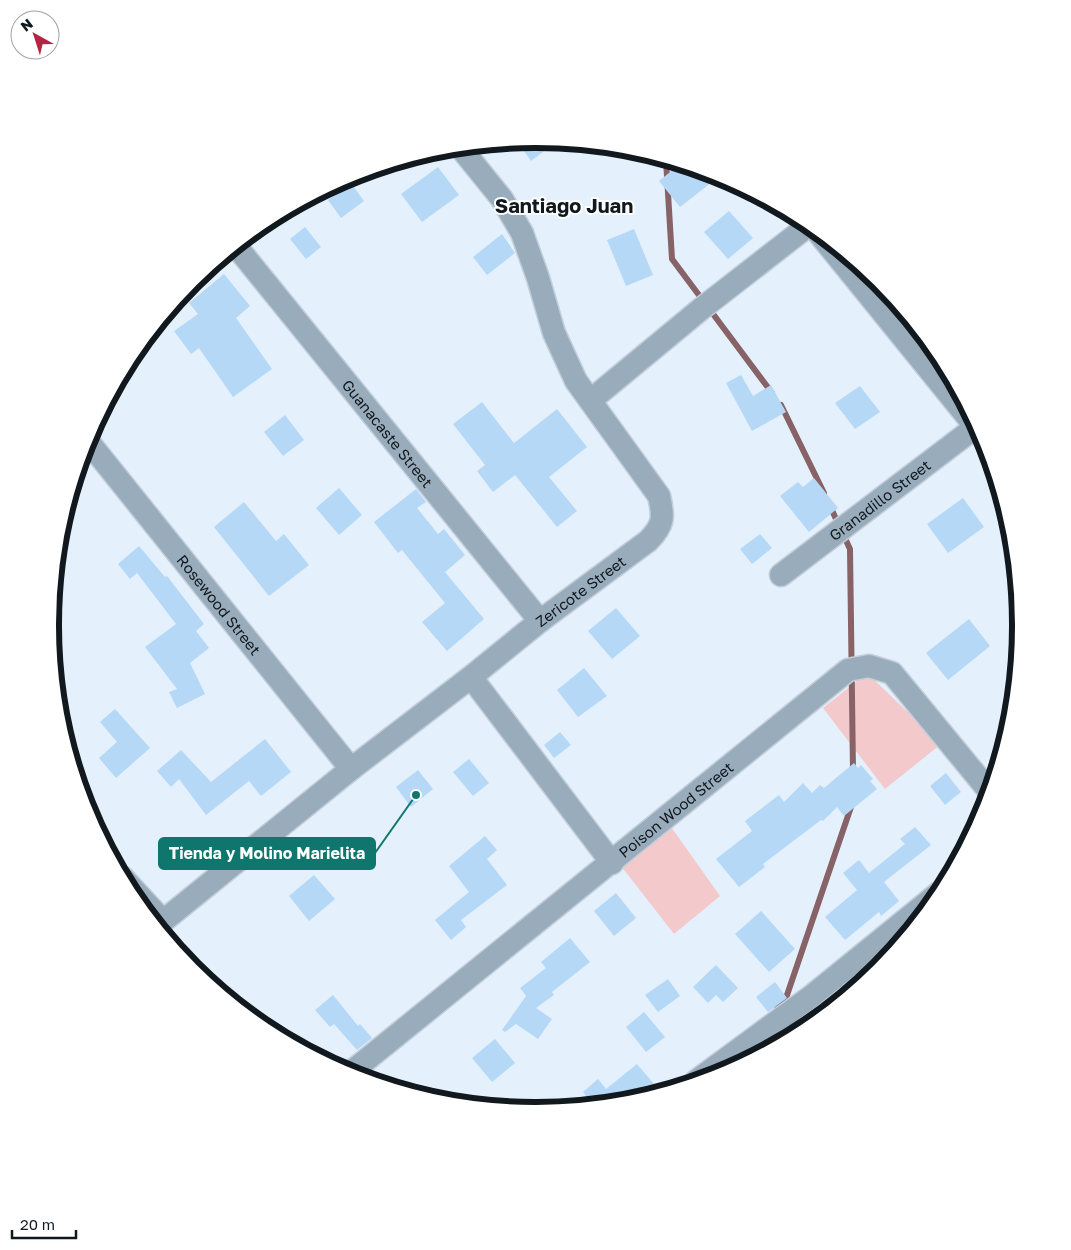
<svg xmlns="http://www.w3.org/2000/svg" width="1071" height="1250" viewBox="0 0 1071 1250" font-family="'Golos Text',sans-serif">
<rect width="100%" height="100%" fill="#e4f1fc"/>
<!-- green -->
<g fill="#f4c9cb">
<path d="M 867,673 L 941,744 L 885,789 L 823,708 Z"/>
<path d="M 669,824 L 720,896 L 674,934 L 621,866 Z"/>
<path d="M 923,915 L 879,969 L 870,976 L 862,966 Z"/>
</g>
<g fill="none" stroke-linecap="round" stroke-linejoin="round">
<!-- stream -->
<g stroke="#876266" stroke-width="6">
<path d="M 666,160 L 672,259 L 772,393"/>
<path d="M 781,405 L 824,493"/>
<path d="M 830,506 L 850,549 L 853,771"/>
<path d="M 777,1009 L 786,998 L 853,801"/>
</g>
</g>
<!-- building -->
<g fill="#b5d8f7">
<path d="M 536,140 L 556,142 L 531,161 L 517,141 Z"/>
<path d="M 680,164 L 703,171 L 712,182 L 680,207 L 659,181 Z"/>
<path d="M 438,167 L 459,195 L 422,222 L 401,194 Z"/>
<path d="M 351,183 L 364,201 L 341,218 L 328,200 Z"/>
<path d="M 729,211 L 753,238 L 728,259 L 704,232 Z"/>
<path d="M 305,227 L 321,247 L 306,259 L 290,239 Z"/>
<path d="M 634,229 L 653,275 L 626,286 L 607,240 Z"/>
<path d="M 502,234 L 515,253 L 487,275 L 473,257 Z"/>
<path d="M 224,274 L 250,306 L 236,318 L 272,369 L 233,397 L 199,348 L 191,354 L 174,331 L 198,314 L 189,303 Z"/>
<path d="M 741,375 L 753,396 L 771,385 L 786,412 L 752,431 L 726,383 Z"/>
<path d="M 860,386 L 880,412 L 855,429 L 835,403 Z"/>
<path d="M 482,402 L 514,443 L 557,409 L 587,447 L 549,477 L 577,511 L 557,527 L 515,475 L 493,492 L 477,471 L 485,465 L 453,424 Z"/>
<path d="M 285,415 L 304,440 L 283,456 L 264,432 Z"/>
<path d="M 814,478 L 838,508 L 809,532 L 780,496 L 798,482 L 803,487 Z"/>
<path d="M 339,488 L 362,515 L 339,535 L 316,508 Z"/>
<path d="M 416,489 L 426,502 L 417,508 L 438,534 L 444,529 L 465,555 L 445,572 L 484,619 L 447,651 L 422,622 L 445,603 L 402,550 L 398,553 L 374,522 Z"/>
<path d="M 963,498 L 984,527 L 948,553 L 927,524 Z"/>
<path d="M 244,502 L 276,541 L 284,534 L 309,565 L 269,596 L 214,527 Z"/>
<path d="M 760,534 L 772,548 L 752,564 L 740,549 Z"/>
<path d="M 139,546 L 165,577 L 167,576 L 204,624 L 196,631 L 209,648 L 190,663 L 205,694 L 177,708 L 169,692 L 177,689 L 145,647 L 176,624 L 137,573 L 130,579 L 118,564 Z"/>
<path d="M 616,608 L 640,636 L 612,659 L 588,631 Z"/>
<path d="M 969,619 L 990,646 L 948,680 L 926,653 Z"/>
<path d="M 584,668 L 607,696 L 578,717 L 557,690 Z"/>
<path d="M 115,709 L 150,748 L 116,778 L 99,758 L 117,742 L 100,722 Z"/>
<path d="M 560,732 L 571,745 L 554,758 L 544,745 Z"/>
<path d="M 265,739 L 291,772 L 261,796 L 249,781 L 206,815 L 179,779 L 171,787 L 157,771 L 181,750 L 211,782 Z"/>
<path d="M 469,759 L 489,783 L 473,796 L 453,772 Z"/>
<path d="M 854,763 L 858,768 L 861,765 L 873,779 L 870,781 L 877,789 L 844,816 L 837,807 L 823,821 L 821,820 L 763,864 L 765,867 L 739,887 L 716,859 L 752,831 L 745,821 L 779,795 L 784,802 L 803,783 L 812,793 L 820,785 L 824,788 Z"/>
<path d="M 418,770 L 433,789 L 411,807 L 396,787 Z"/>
<path d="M 946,773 L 961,792 L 945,805 L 930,786 Z"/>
<path d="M 915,827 L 931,845 L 884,882 L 899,901 L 881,916 L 879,912 L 845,940 L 825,917 L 857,890 L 843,873 L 859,860 L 869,873 L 905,844 L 900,839 Z"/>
<path d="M 485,836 L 497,850 L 487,859 L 507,885 L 461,920 L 466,927 L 451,940 L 435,920 L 469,892 L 449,866 Z"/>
<path d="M 314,875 L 335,899 L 309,921 L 289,896 Z"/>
<path d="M 616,893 L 636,918 L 614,936 L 594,911 Z"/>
<path d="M 761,911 L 795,949 L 769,972 L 735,934 Z"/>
<path d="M 570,938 L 590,962 L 552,992 L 554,995 L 536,1008 L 552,1019 L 538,1039 L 516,1024 L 505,1032 L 502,1030 L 526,996 L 520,988 L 546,968 L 541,962 Z"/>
<path d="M 716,965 L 738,988 L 723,1002 L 716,995 L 708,1003 L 693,987 Z"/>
<path d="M 668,979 L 680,996 L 658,1012 L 645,995 Z"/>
<path d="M 775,982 L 787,998 L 768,1012 L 756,997 Z"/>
<path d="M 333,995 L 358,1026 L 360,1024 L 372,1038 L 357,1050 L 334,1024 L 330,1027 L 315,1010 Z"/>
<path d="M 644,1012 L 665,1037 L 646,1052 L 626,1027 Z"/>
<path d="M 495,1039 L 515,1063 L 492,1082 L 472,1058 Z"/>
<path d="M 637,1064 L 654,1084 L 635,1100 L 586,1106 L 591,1102 L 583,1092 L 598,1079 L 606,1089 Z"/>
</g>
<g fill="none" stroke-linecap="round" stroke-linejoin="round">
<!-- minor casing -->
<g stroke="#c2ced9" stroke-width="25">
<g id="minor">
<path d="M 816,230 L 983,436"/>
<path id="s1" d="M 236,246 L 540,621"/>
<path d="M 591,400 L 701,309 L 809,225"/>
<path id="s2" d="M 87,440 L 351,769"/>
<path id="s3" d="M 781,575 L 977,426"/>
<path d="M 471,677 L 612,863"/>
<path d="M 123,878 L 163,921"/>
<path id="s4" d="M 157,926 L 351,769 L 471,677 L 540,621 L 648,541 C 664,525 664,517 659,496 L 576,381 L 554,333 L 538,278 L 522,233 L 502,199 L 460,147"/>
<path id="s5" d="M 350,1073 L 848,670 L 869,666 L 892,673 L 990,792"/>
<path d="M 696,1081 L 813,995 L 940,892"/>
</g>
</g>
<!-- minor -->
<use href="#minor" stroke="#99acbc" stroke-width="22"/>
</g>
<g text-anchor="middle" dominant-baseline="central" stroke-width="4" stroke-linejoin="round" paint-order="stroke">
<!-- street labels -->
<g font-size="15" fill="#11191f" stroke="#fff">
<text stroke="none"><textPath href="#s1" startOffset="241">Guanacaste Street</textPath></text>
<text stroke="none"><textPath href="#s3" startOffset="124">Granadillo Street</textPath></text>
<text stroke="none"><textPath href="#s4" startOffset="540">Zericote Street</textPath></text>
<text stroke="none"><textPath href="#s2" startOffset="211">Rosewood Street</textPath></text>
<text stroke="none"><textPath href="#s5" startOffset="419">Poison Wood Street</textPath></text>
</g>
<!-- district labels -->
<g font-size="20" font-weight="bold" fill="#11191f" stroke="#fff">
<text x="564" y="205">Santiago Juan</text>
</g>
</g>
<!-- crop -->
<path d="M0 0H1071V1250H0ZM535 148H536A476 476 0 0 1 1012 624V626A476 476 0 0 1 536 1102H535A476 476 0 0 1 59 626V624A476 476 0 0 1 535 148Z" fill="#fff" fill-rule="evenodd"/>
<path fill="none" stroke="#11191f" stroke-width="6" d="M535 148H536A476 476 0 0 1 1012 624V626A476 476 0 0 1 536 1102H535A476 476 0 0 1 59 626V624A476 476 0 0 1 535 148Z"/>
<!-- callouts -->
<path fill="none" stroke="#0f766e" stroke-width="2" d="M416 795L375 853"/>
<circle fill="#0f766e" stroke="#fff" stroke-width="2" cx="416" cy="795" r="5"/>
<rect fill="#0f766e" stroke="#0f766e" stroke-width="2" x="159" y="838" width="216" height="31" rx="5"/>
<g font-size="16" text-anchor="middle" font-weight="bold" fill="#fff">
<text x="267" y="859">Tienda y Molino Marielita</text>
</g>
<!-- north arrow -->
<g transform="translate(35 35) rotate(321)"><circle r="24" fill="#ffffff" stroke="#a0a3a5"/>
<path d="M0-4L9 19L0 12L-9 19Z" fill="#b62443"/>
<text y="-8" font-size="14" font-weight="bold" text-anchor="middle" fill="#11191f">N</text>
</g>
<!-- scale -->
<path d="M12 1230v8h64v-8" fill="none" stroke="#11191f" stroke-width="2.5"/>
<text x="20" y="1230" font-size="15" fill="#11191f" stroke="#ffffff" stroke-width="4" paint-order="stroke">20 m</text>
</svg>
